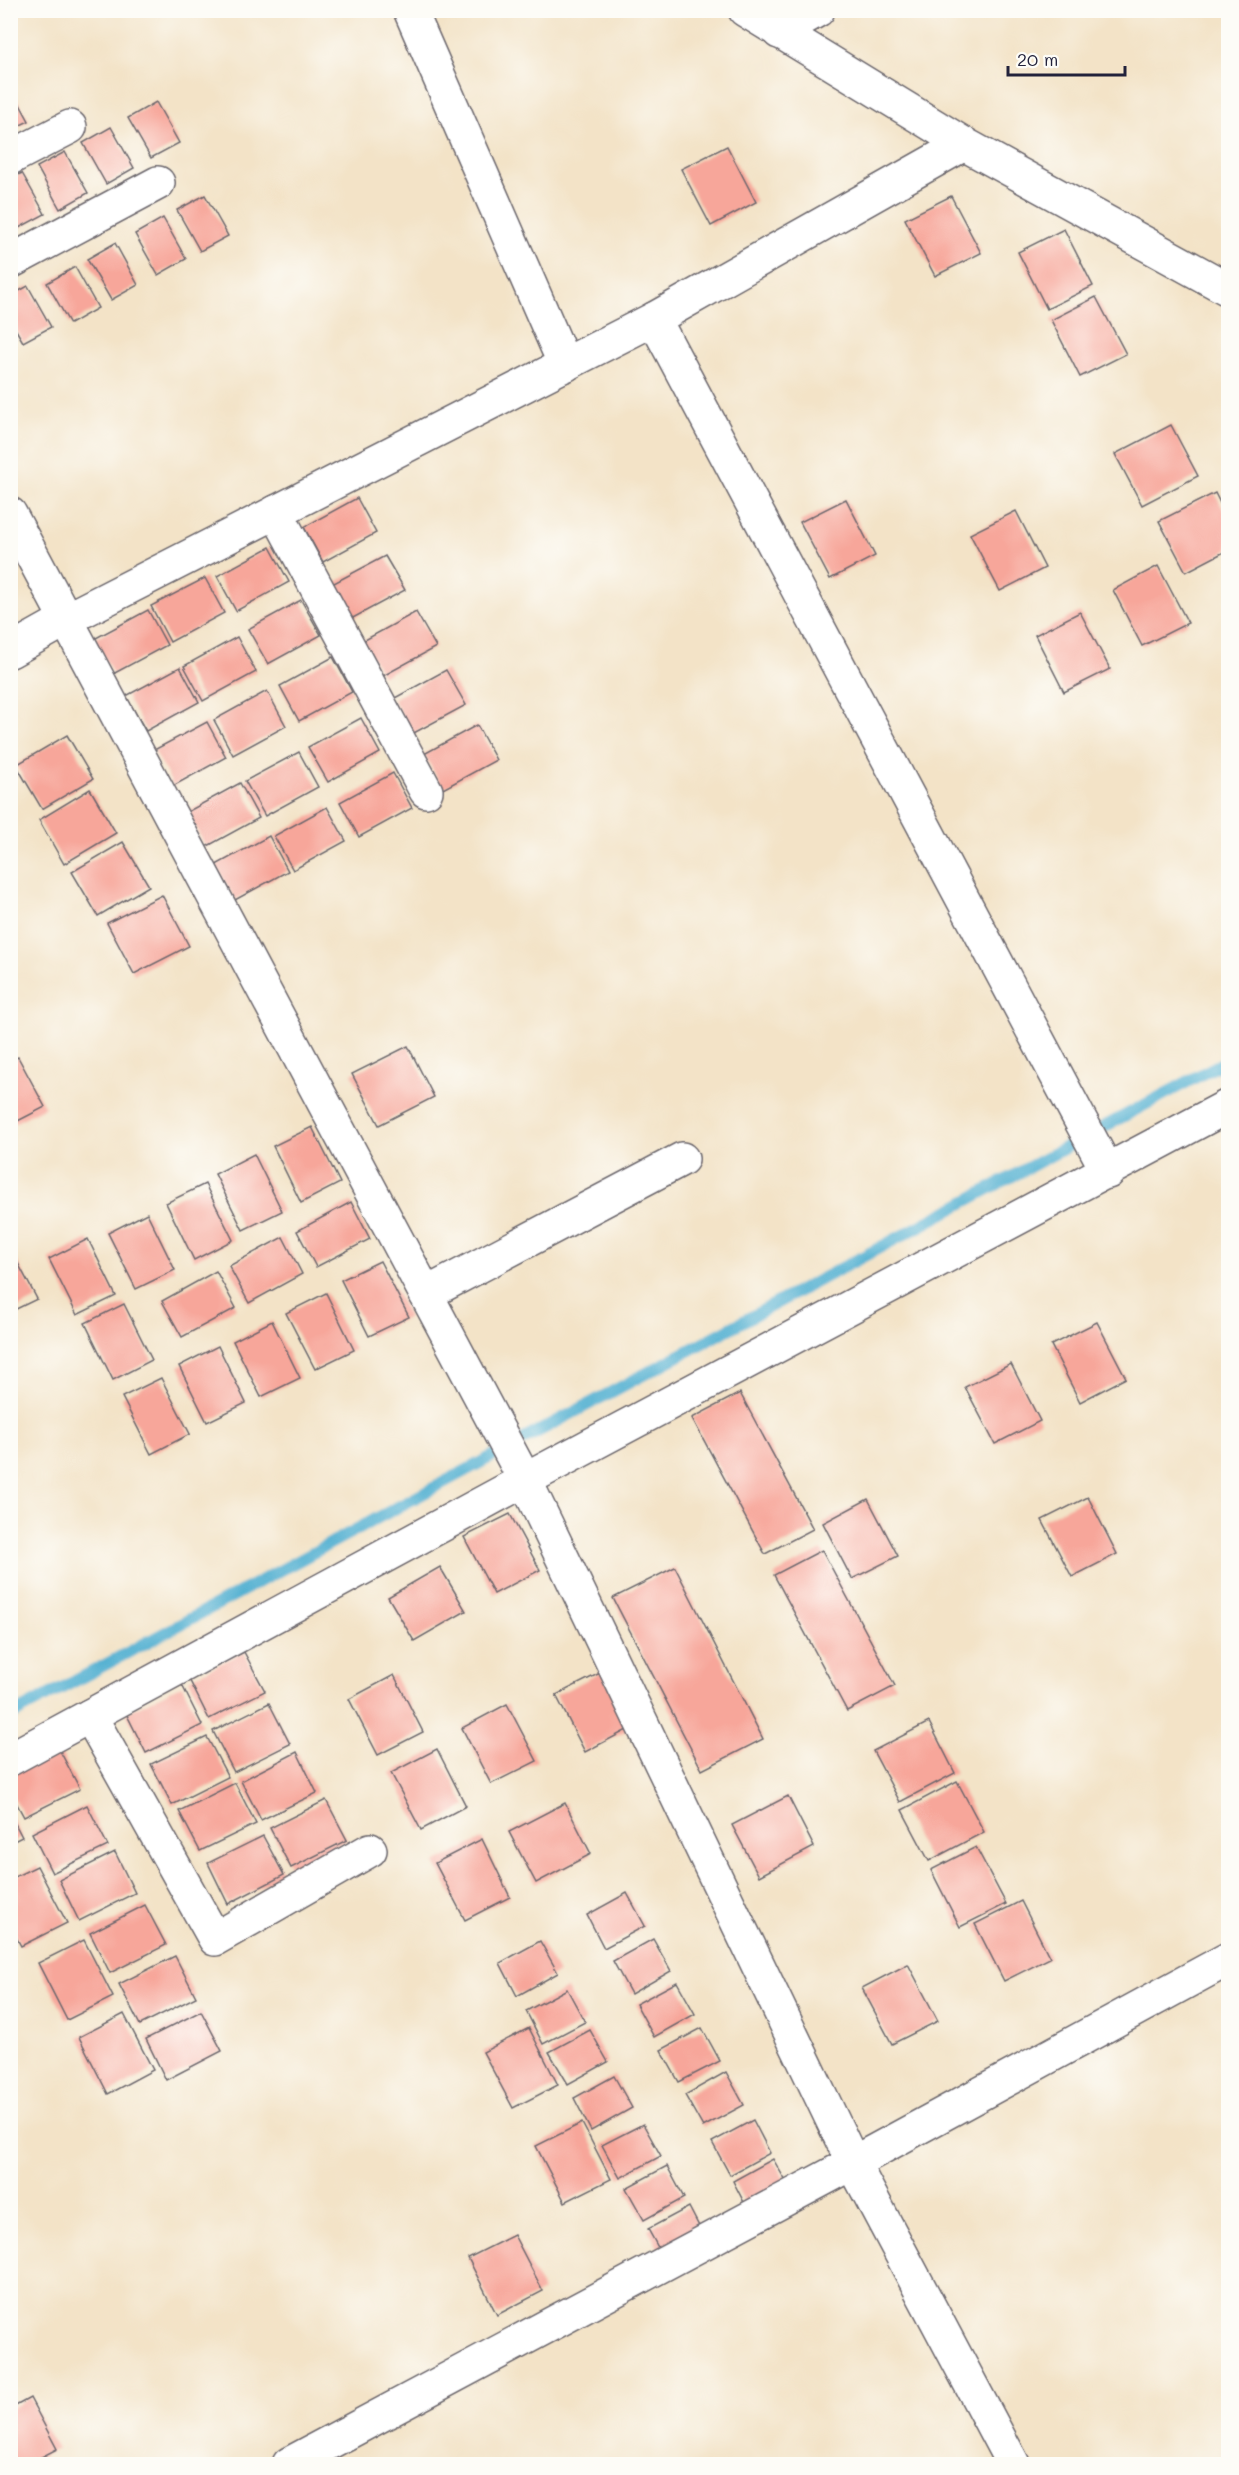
<svg xmlns="http://www.w3.org/2000/svg" width="1239" height="2475" viewBox="0 0 1239 2475" font-family="Mali,sans-serif">
<rect width="100%" height="100%" fill="#fdfcf7"/>
<filter id="ink" filterUnits="userSpaceOnUse"><feTurbulence type="fractalNoise" baseFrequency=".0167" numOctaves="2"/><feDisplacementMap in="SourceGraphic" scale="12" xChannelSelector="R" yChannelSelector="G"/><feConvolveMatrix kernelMatrix="1 2 1 2 8 2 1 2 1" color-interpolation-filters="sRGB"/></filter>
<filter id="wash" filterUnits="userSpaceOnUse"><feTurbulence type="fractalNoise" baseFrequency=".008" numOctaves="4" result="noise"/><feDisplacementMap in="SourceGraphic" scale="24" xChannelSelector="R" yChannelSelector="G"/><feGaussianBlur stdDeviation="1.35" result="paint"/><feColorMatrix in="noise" values="0 0 0 0 0 0 0 0 0 0 0 0 0 0 0 0 0 1.4 0 .05"/><feComposite in="paint" operator="in"/></filter>
<g filter="url(#wash)">
<rect width="100%" height="100%" fill="#f3e3c7"/>
<g fill="none" stroke-linecap="round" stroke-linejoin="round">
<!-- stream -->
<path stroke="#52b0d1" stroke-width="12" d="M 10,1716 L 1228,1060"/>
</g>
<g id="blocks">
<!-- building -->
<g fill="#f7a69a">
<path d="M 10,86 L 29,121 L 10,130 Z"/>
<path d="M 156,102 L 179,143 L 151,158 L 128,118 Z"/>
<path d="M 111,127 L 134,168 L 106,184 L 83,143 Z"/>
<path d="M 727,146 L 756,202 L 711,226 L 681,169 Z"/>
<path d="M 65,152 L 88,193 L 60,209 L 37,167 Z"/>
<path d="M 22,173 L 45,214 L 17,229 L 10,217 L 10,179 Z"/>
<path d="M 205,195 L 228,236 L 200,251 L 177,210 Z"/>
<path d="M 951,196 L 981,253 L 935,276 L 905,219 Z"/>
<path d="M 163,218 L 186,259 L 158,275 L 135,234 Z"/>
<path d="M 1064,229 L 1093,286 L 1047,309 L 1018,252 Z"/>
<path d="M 115,243 L 138,285 L 111,300 L 87,259 Z"/>
<path d="M 75,267 L 98,308 L 70,324 L 47,283 Z"/>
<path d="M 28,286 L 51,327 L 23,342 L 10,320 L 10,296 Z"/>
<path d="M 1096,297 L 1126,354 L 1080,377 L 1051,320 Z"/>
<path d="M 1171,425 L 1198,476 L 1142,505 L 1115,454 Z"/>
<path d="M 1215,493 L 1228,519 L 1228,550 L 1186,572 L 1159,521 Z"/>
<path d="M 357,498 L 376,533 L 323,562 L 304,527 Z"/>
<path d="M 846,499 L 875,556 L 830,579 L 800,522 Z"/>
<path d="M 1016,511 L 1045,568 L 1000,591 L 970,534 Z"/>
<path d="M 270,547 L 289,582 L 236,611 L 217,576 Z"/>
<path d="M 385,556 L 405,590 L 351,619 L 332,584 Z"/>
<path d="M 1158,566 L 1188,623 L 1142,646 L 1113,590 Z"/>
<path d="M 205,578 L 224,613 L 170,642 L 151,606 Z"/>
<path d="M 301,600 L 321,635 L 268,664 L 248,629 Z"/>
<path d="M 148,610 L 167,645 L 113,674 L 94,639 Z"/>
<path d="M 416,612 L 436,647 L 383,676 L 363,641 Z"/>
<path d="M 1080,612 L 1110,669 L 1064,692 L 1035,635 Z"/>
<path d="M 237,637 L 256,672 L 203,701 L 184,666 Z"/>
<path d="M 333,657 L 352,692 L 299,721 L 280,686 Z"/>
<path d="M 180,667 L 199,702 L 146,731 L 126,696 Z"/>
<path d="M 446,670 L 466,705 L 412,734 L 393,699 Z"/>
<path d="M 267,691 L 286,726 L 233,755 L 214,720 Z"/>
<path d="M 361,718 L 380,753 L 328,782 L 308,747 Z"/>
<path d="M 207,722 L 226,757 L 173,786 L 154,750 Z"/>
<path d="M 477,725 L 496,760 L 443,789 L 424,754 Z"/>
<path d="M 67,735 L 93,779 L 42,809 L 16,765 Z"/>
<path d="M 299,752 L 318,787 L 265,816 L 245,781 Z"/>
<path d="M 393,773 L 412,808 L 359,837 L 340,802 Z"/>
<path d="M 240,783 L 259,818 L 206,847 L 187,812 Z"/>
<path d="M 90,789 L 116,833 L 64,864 L 39,820 Z"/>
<path d="M 327,807 L 346,841 L 293,870 L 274,836 Z"/>
<path d="M 269,836 L 288,871 L 235,900 L 216,865 Z"/>
<path d="M 123,842 L 149,886 L 98,916 L 72,872 Z"/>
<path d="M 162,895 L 189,946 L 134,974 L 107,923 Z"/>
<path d="M 408,1046 L 434,1097 L 379,1125 L 352,1074 Z"/>
<path d="M 18,1057 L 45,1107 L 10,1125 L 10,1061 Z"/>
<path d="M 312,1127 L 340,1183 L 301,1203 L 273,1146 Z"/>
<path d="M 254,1154 L 282,1211 L 243,1230 L 215,1174 Z"/>
<path d="M 205,1184 L 233,1240 L 194,1260 L 166,1203 Z"/>
<path d="M 351,1202 L 370,1239 L 316,1267 L 297,1231 Z"/>
<path d="M 147,1213 L 175,1270 L 136,1289 L 108,1233 Z"/>
<path d="M 283,1237 L 302,1274 L 249,1303 L 229,1266 Z"/>
<path d="M 88,1239 L 116,1296 L 77,1315 L 49,1259 Z"/>
<path d="M 10,1248 L 37,1299 L 10,1312 Z"/>
<path d="M 380,1261 L 409,1317 L 369,1336 L 341,1280 Z"/>
<path d="M 216,1271 L 236,1308 L 182,1337 L 162,1301 Z"/>
<path d="M 326,1293 L 354,1350 L 315,1369 L 286,1313 Z"/>
<path d="M 124,1304 L 152,1360 L 113,1380 L 85,1323 Z"/>
<path d="M 272,1321 L 300,1378 L 261,1397 L 233,1341 Z"/>
<path d="M 1097,1322 L 1126,1378 L 1080,1402 L 1051,1345 Z"/>
<path d="M 218,1346 L 246,1403 L 207,1422 L 179,1366 Z"/>
<path d="M 1011,1364 L 1040,1421 L 995,1444 L 965,1387 Z"/>
<path d="M 161,1378 L 190,1434 L 151,1454 L 122,1397 Z"/>
<path d="M 740,1393 L 813,1529 L 765,1554 L 692,1418 Z"/>
<path d="M 1088,1497 L 1117,1554 L 1072,1577 L 1042,1520 Z"/>
<path d="M 868,1499 L 898,1556 L 852,1579 L 823,1523 Z"/>
<path d="M 510,1514 L 540,1570 L 494,1594 L 464,1537 Z"/>
<path d="M 822,1550 L 895,1686 L 847,1711 L 774,1575 Z"/>
<path d="M 440,1567 L 466,1611 L 414,1641 L 388,1597 Z"/>
<path d="M 675,1567 L 763,1739 L 702,1770 L 613,1598 Z"/>
<path d="M 244,1652 L 265,1691 L 209,1719 L 189,1679 Z"/>
<path d="M 602,1672 L 631,1728 L 585,1752 L 556,1695 Z"/>
<path d="M 394,1675 L 423,1732 L 378,1755 L 349,1699 Z"/>
<path d="M 182,1685 L 202,1725 L 146,1753 L 126,1713 Z"/>
<path d="M 269,1703 L 290,1744 L 234,1772 L 213,1731 Z"/>
<path d="M 507,1704 L 537,1761 L 491,1784 L 462,1728 Z"/>
<path d="M 929,1722 L 955,1773 L 900,1802 L 873,1751 Z"/>
<path d="M 207,1737 L 228,1777 L 172,1805 L 151,1764 Z"/>
<path d="M 59,1749 L 80,1789 L 24,1817 L 10,1791 L 10,1773 Z"/>
<path d="M 437,1749 L 466,1806 L 421,1830 L 391,1773 Z"/>
<path d="M 297,1752 L 317,1793 L 261,1820 L 241,1781 Z"/>
<path d="M 957,1781 L 984,1832 L 929,1861 L 902,1810 Z"/>
<path d="M 235,1783 L 256,1824 L 200,1851 L 179,1811 Z"/>
<path d="M 788,1796 L 814,1847 L 759,1876 L 732,1825 Z"/>
<path d="M 326,1800 L 347,1840 L 291,1868 L 270,1828 Z"/>
<path d="M 565,1803 L 591,1854 L 536,1883 L 509,1832 Z"/>
<path d="M 87,1805 L 108,1846 L 52,1873 L 32,1833 Z"/>
<path d="M 10,1814 L 22,1837 L 10,1843 Z"/>
<path d="M 263,1836 L 284,1875 L 228,1904 L 208,1863 Z"/>
<path d="M 482,1839 L 510,1897 L 465,1920 L 435,1863 Z"/>
<path d="M 976,1847 L 1006,1904 L 960,1927 L 931,1870 Z"/>
<path d="M 115,1852 L 135,1893 L 79,1921 L 59,1880 Z"/>
<path d="M 37,1866 L 67,1923 L 21,1946 L 10,1926 L 10,1879 Z"/>
<path d="M 627,1893 L 645,1926 L 604,1948 L 587,1915 Z"/>
<path d="M 1021,1901 L 1050,1958 L 1004,1981 L 975,1924 Z"/>
<path d="M 145,1905 L 166,1945 L 110,1973 L 90,1933 Z"/>
<path d="M 653,1939 L 671,1971 L 631,1994 L 613,1961 Z"/>
<path d="M 84,1940 L 113,1997 L 67,2020 L 38,1963 Z"/>
<path d="M 540,1941 L 558,1973 L 517,1996 L 500,1963 Z"/>
<path d="M 175,1956 L 196,1997 L 140,2025 L 119,1984 Z"/>
<path d="M 908,1964 L 938,2021 L 892,2044 L 862,1988 Z"/>
<path d="M 677,1982 L 695,2014 L 654,2037 L 636,2004 Z"/>
<path d="M 567,1989 L 585,2022 L 543,2044 L 526,2011 Z"/>
<path d="M 201,2011 L 222,2051 L 166,2080 L 146,2039 Z"/>
<path d="M 124,2014 L 153,2070 L 108,2094 L 79,2037 Z"/>
<path d="M 529,2028 L 558,2085 L 513,2108 L 483,2052 Z"/>
<path d="M 702,2028 L 720,2061 L 679,2082 L 661,2050 Z"/>
<path d="M 590,2030 L 608,2062 L 568,2084 L 549,2052 Z"/>
<path d="M 726,2072 L 744,2105 L 703,2127 L 685,2095 Z"/>
<path d="M 614,2076 L 632,2108 L 591,2131 L 574,2098 Z"/>
<path d="M 753,2120 L 770,2153 L 730,2175 L 712,2142 Z"/>
<path d="M 582,2123 L 611,2179 L 565,2202 L 536,2146 Z"/>
<path d="M 643,2124 L 661,2156 L 620,2178 L 602,2145 Z"/>
<path d="M 773,2159 L 792,2192 L 750,2214 L 733,2181 Z"/>
<path d="M 667,2166 L 684,2198 L 644,2220 L 626,2188 Z"/>
<path d="M 689,2207 L 706,2240 L 666,2262 L 648,2229 Z"/>
<path d="M 514,2235 L 543,2291 L 497,2315 L 468,2258 Z"/>
<path d="M 30,2398 L 57,2449 L 28,2464 L 10,2464 L 10,2409 Z"/>
</g>
</g>
</g>
<g filter="url(#ink)">
<use href="#blocks" fill-opacity="0" stroke="#6b666c" stroke-width="1.5"/>
<g fill="none" stroke-linecap="round" stroke-linejoin="round">
<!-- minor casing -->
<g stroke="#6b666c" stroke-width="36">
<g id="minor">
<path d="M 410,10 L 565,365"/>
<path d="M 745,10 L 964,144 L 1228,289"/>
<path d="M 779,32 L 818,10"/>
<path d="M 10,158 L 70,127"/>
<path d="M 10,262 L 158,183"/>
<path d="M 654,319 L 1108,1172"/>
<path d="M 276,512 L 426,791"/>
<path d="M 10,514 L 525,1480 L 853,2163 L 1013,2464"/>
<path d="M 10,651 L 67,619 L 654,319 L 964,144"/>
<path d="M 426,1294 L 682,1159"/>
<path d="M 90,1716 L 215,1939 L 370,1850"/>
<path d="M 10,1759 L 525,1480 L 1228,1106"/>
<path d="M 289,2464 L 853,2163 L 1228,1959"/>
</g>
</g>
<!-- minor -->
<use href="#minor" stroke="#fff" stroke-width="33"/>
</g>
</g>
<!-- margin -->
<rect width="1239" height="2475" fill="none" stroke="#fdfcf7" stroke-width="36"/>
<!-- scale -->
<path d="M1008 66v9h117v-9" fill="none" stroke="#22223b" stroke-width="3"/>
<text x="1017" y="66" font-size="18" fill="#22223b" stroke="#fdfcf7" stroke-width="4.5" paint-order="stroke">20 m</text>
</svg>
